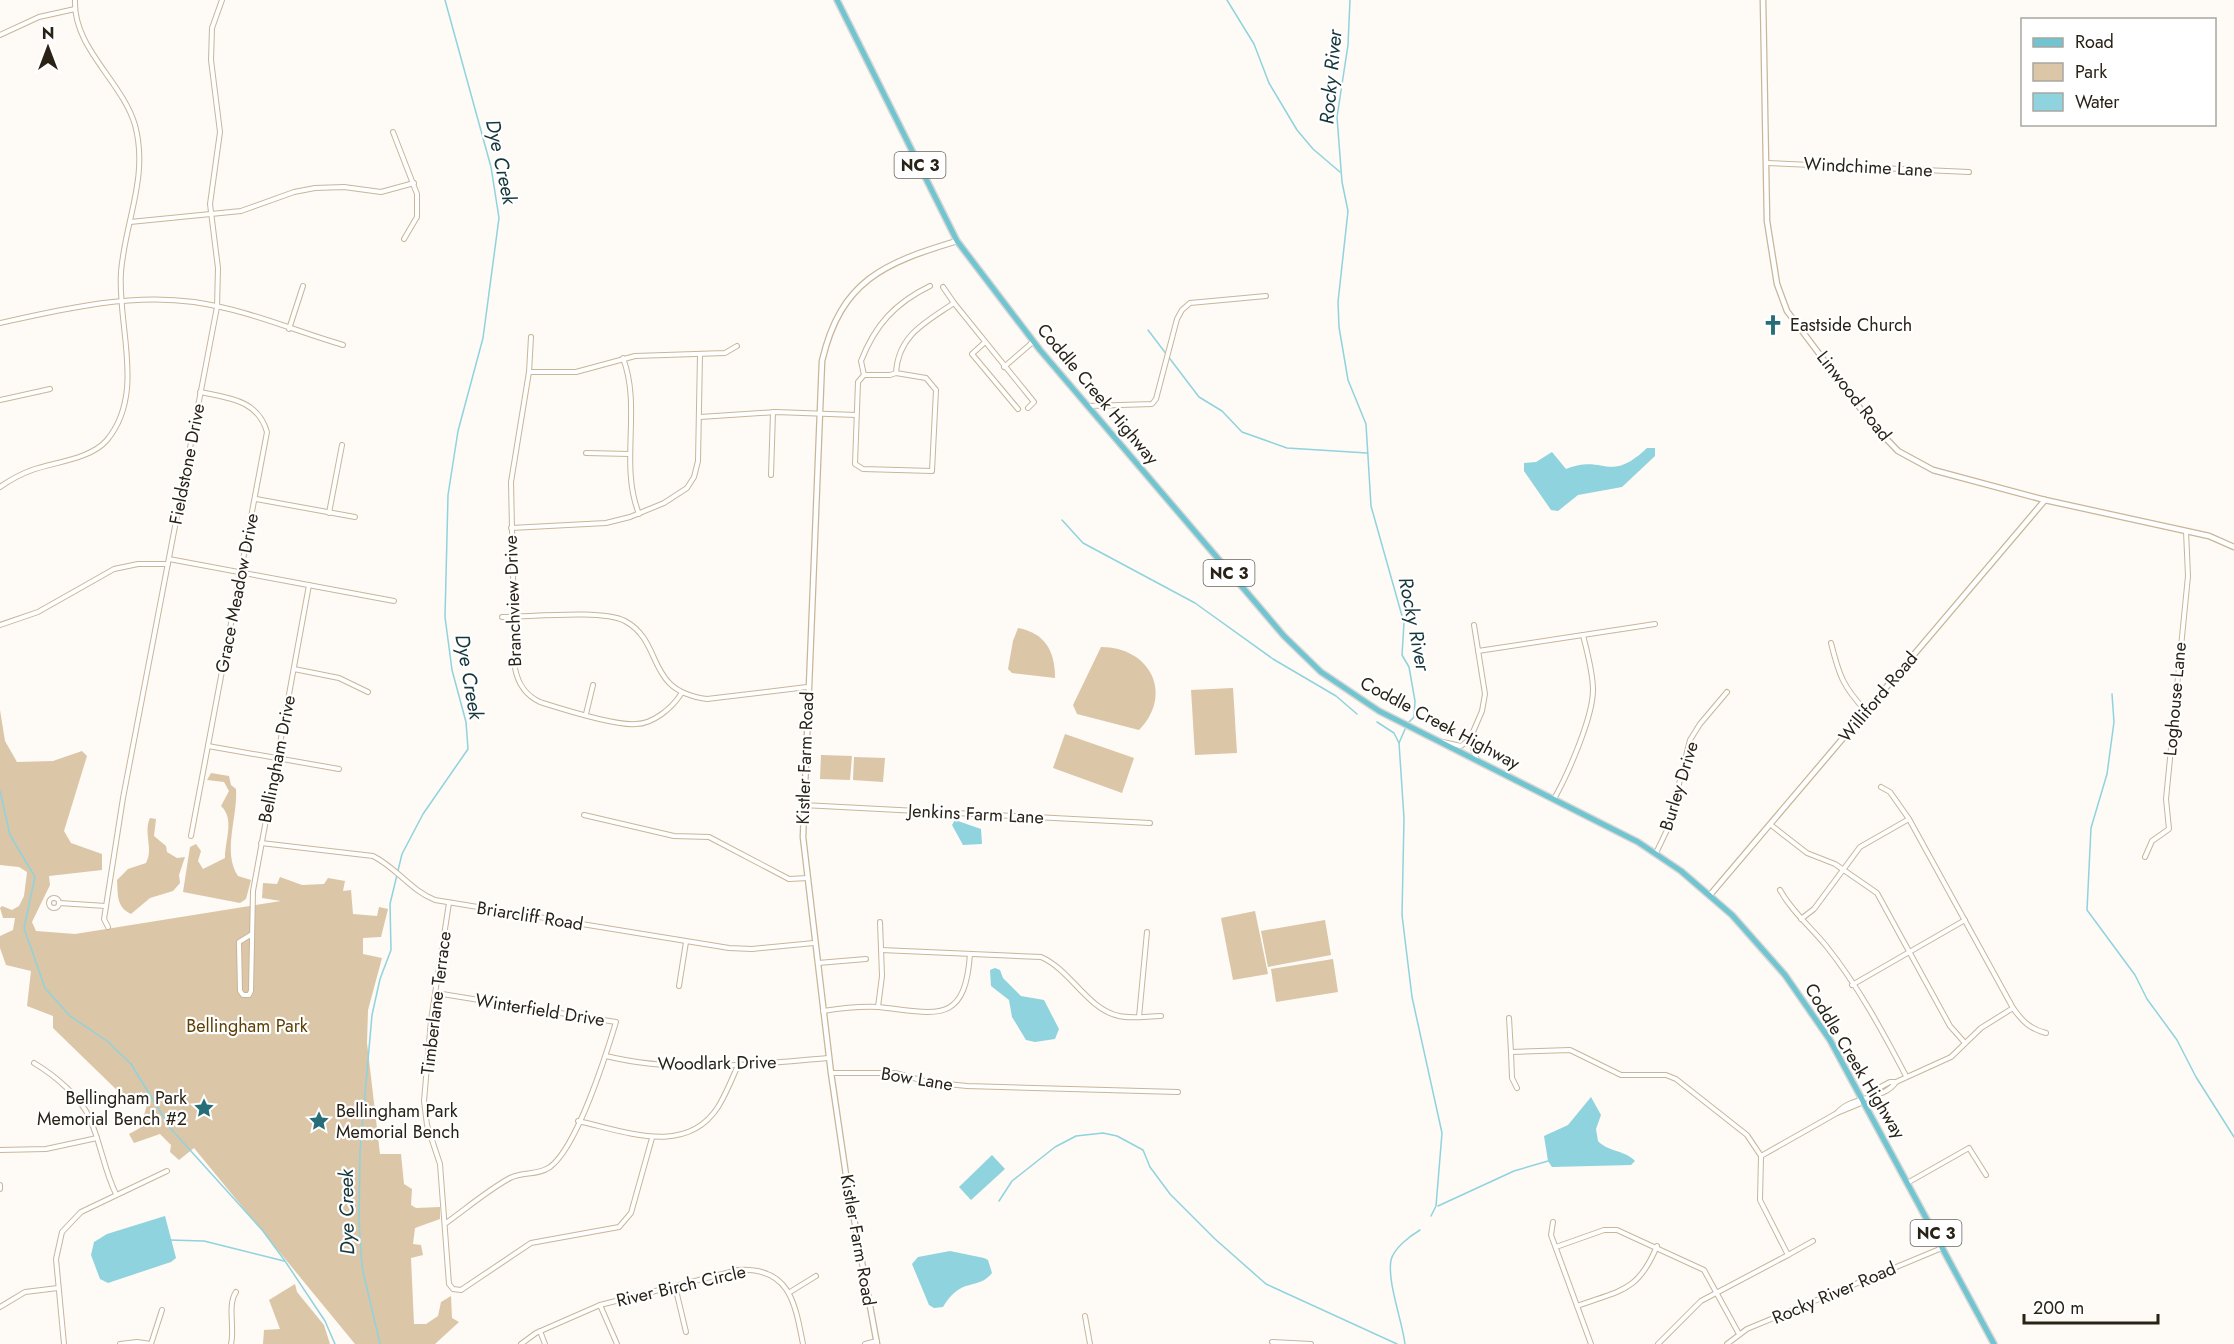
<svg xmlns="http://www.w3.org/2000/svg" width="2234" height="1344" viewBox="0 0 2234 1344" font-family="Jost,sans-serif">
<rect width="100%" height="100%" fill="#fefaf5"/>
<!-- green -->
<g fill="#dbc6a7">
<path d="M 1018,628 C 1045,633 1055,651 1055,678 L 1012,673 L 1008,669 L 1013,641 Z"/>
<path d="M 1101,647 C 1150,647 1174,694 1139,730 L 1077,714 L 1073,705 Z"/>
<path d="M 1233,688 L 1237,753 L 1195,755 L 1191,690 Z"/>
<path d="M 0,710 L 5,741 L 17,762 L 53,761 L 82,751 L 87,756 L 64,831 L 71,843 L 102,854 L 102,870 L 49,876 L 50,885 L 32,922 L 36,931 L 75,934 L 281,901 L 262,898 L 263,883 L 277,884 L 280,877 L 302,885 L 324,884 L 328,878 L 345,881 L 343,891 L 351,890 L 353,914 L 377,916 L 379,907 L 388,909 L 381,937 L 363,938 L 363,954 L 382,958 L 368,1010 L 367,1043 L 380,1154 L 401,1154 L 404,1184 L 412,1189 L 411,1205 L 416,1208 L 440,1207 L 440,1219 L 415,1228 L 413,1244 L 421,1245 L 423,1255 L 411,1258 L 414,1324 L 426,1324 L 438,1316 L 441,1302 L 451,1296 L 452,1318 L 459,1322 L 435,1344 L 355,1344 L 194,1148 L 179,1160 L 170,1152 L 171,1145 L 160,1134 L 134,1143 L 129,1134 L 140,1128 L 148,1102 L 142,1092 L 125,1098 L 53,1028 L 53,1016 L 27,1006 L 31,971 L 6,965 L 0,948 L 0,936 L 13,930 L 15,918 L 3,918 L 0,908 L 2,906 L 12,910 L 19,906 L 24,896 L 27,872 L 19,867 L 0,865 Z"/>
<path d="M 1065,734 L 1134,758 L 1122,793 L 1053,768 Z"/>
<path d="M 821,755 L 852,756 L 850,780 L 820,779 Z"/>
<path d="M 854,757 L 885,758 L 883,782 L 853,780 Z"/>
<path d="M 211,773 L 229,776 L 231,785 L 236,789 C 238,817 222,852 238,876 L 251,880 L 246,899 L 240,903 L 183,892 L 190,847 L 196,844 L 201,851 L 198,861 L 203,869 L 225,858 C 225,840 235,819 221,806 L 229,791 L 224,782 L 207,780 Z"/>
<path d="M 150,818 L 156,819 L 154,836 L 166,846 L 167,852 L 177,858 L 185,857 L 179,875 L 180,883 L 173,891 L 150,898 L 131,914 C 116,907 118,894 117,880 L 128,869 L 146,863 C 154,849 143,833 150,818 Z"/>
<path d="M 1255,911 L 1268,974 L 1233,980 L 1221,918 Z"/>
<path d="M 1325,920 L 1331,955 L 1268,967 L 1261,931 Z"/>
<path d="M 1333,959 L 1338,992 L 1276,1002 L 1271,969 Z"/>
<path d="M 295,1284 L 297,1292 L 324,1325 L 330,1344 L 263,1344 L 264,1330 L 280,1329 L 269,1300 Z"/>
</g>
<!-- water -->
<g fill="#8fd3de">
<path d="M 1647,448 L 1655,448 L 1655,456 L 1622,487 L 1578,495 L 1558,511 L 1551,510 L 1524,471 L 1524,463 L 1536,462 L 1552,452 L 1566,469 C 1605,453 1608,485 1647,448 Z"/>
<path d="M 955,820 L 981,829 L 982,844 L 963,845 L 952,825 Z"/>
<path d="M 995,968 L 1000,970 L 1003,978 L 1021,996 L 1044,1000 L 1059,1029 L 1055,1039 L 1035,1042 L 1026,1040 L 1012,1017 L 1009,1000 L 991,986 L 990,970 Z"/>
<path d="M 1591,1097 L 1601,1115 L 1596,1129 L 1598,1141 C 1608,1152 1625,1150 1635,1161 L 1631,1165 L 1552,1167 L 1548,1161 L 1544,1136 L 1568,1125 Z"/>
<path d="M 992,1155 L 1005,1169 L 971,1200 L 959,1187 Z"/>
<path d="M 165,1216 L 176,1258 L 171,1262 L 108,1283 L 100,1279 L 91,1255 L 94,1242 L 107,1234 Z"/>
<path d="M 950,1251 L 984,1258 L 988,1260 L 992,1273 C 978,1291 961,1276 943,1307 L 934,1308 L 929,1305 L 912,1264 L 918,1257 Z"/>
</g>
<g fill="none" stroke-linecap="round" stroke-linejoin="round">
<!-- stream -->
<g stroke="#8fd3de" stroke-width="1.5">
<path d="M 1227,0 L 1254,44 L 1269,83 L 1297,130 L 1313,149 L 1340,172"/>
<path d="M 1350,0 L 1348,45 L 1337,117 L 1342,182 L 1348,211 L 1338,302 L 1339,327 L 1348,380 L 1366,424 L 1371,506 L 1404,623 L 1402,655 L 1409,667 L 1415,701 L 1414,717 L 1408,723"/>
<path d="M 1148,330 L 1199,397 L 1222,411 L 1242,432 L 1287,448 L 1367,453"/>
<path d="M 1062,520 L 1083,543 L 1195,603 L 1273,659 L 1336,696 L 1357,714"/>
<path d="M 2112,694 L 2114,722 L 2107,774 L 2091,828 L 2087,910 L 2135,975 L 2147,999 L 2177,1040 L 2196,1077 L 2234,1137"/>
<path d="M 1377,722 L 1394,733 L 1399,743"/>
<path d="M 1406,727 L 1399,743 L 1404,818 L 1402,915 L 1412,997 L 1442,1133 L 1436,1206 L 1431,1216"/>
<path d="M 0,791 L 10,835 L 35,877 L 24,928 L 45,988 L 70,1016 L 107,1041 L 131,1064 L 171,1129 L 263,1231 L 285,1261 L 325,1321 L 335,1344"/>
<path d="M 999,1201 L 1012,1181 L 1055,1147 L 1076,1136 L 1103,1133 L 1117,1136 L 1143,1150 L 1150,1167 L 1170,1194 L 1215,1239 L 1266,1284 L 1397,1344"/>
<path d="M 1438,1206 L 1514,1171 L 1548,1161"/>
<path d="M 169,1240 L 204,1241 L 284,1261"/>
<path d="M 380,1344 L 362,1267 L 359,1221 L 360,1151 L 372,1015 L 380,979 L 391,950 L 390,904 L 402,854 L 423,814 L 468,749 L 466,722 L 452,670 L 445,617 L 448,495 L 458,431 L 483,338 L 499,218 L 491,167 L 445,0"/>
<path d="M 1405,1344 C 1402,1320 1387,1282 1391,1260 C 1394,1248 1410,1236 1420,1230"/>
</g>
<!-- minor casing -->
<g stroke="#c8b69a" stroke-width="6">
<g id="minor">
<path d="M 0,35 L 39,17 L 75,9"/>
<path d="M 393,132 L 417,194 L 417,217 L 404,239"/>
<path d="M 1766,163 L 1969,172"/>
<path d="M 130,222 L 241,211 L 294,192 L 315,188 L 344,187 L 381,192 L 414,183"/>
<path d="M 954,303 L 1034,402 L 1028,408"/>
<path d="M 0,323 C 63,309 129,293 194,302 C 245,309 295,331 343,345"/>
<path d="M 289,329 L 303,286"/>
<path d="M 531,337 L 529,372 L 511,482 L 515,668 C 518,684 525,695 540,702 C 562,709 615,726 636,724 C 653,724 672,708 681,694"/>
<path d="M 984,343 L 972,354 L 1018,409"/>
<path d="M 623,358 C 642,408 619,464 639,514"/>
<path d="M 1004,367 L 1034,341"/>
<path d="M 529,372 L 576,372 L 635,356 L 725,353 L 737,346"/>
<path d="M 896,373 L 926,378 L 936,390 L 932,471 L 863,469 L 855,464 L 858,382 L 864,375 L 890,375 L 896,373 C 898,335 926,322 954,303 L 943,287"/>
<path d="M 864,375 L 861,361 C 875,325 895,303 930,286"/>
<path d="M 0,400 L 50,389"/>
<path d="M 1089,406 L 1152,404 L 1156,399 L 1177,319 L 1182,310 L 1190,303 L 1266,296"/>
<path d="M 700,417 L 776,412 L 856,415"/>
<path d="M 586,453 L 630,454"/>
<path d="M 771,475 L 773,412"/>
<path d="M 0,487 C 10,480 21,474 32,470 C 55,462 91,459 107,440 C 146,393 117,326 121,272 C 125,221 149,177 135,125 C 122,81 73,48 75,0"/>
<path d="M 256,499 L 355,517"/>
<path d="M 329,513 L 342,445"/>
<path d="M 511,528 L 606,523 L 630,517 L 664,503 L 687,488 L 694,477 L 698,461 L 700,354"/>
<path d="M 169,559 L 394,601"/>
<path d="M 502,617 C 530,617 603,609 625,621 C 665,643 644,691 707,699 L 807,687"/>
<path d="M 0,625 L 38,612 L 114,569 L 138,564 L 168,564"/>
<path d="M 1831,643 C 1839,675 1843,687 1866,711"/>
<path d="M 1478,651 L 1655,624"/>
<path d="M 294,669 L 339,678 L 368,692"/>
<path d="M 586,714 L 593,685"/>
<path d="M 1470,739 L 1482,711 L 1485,694 L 1474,625"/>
<path d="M 1443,742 L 1461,746 L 1470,739 L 1477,761"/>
<path d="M 208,746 L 339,769"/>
<path d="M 1881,787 L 1890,792 L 1909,819 L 2013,1008 C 2022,1021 2030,1029 2046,1033"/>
<path d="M 1554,799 C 1568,774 1593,717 1593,690 C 1593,672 1587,652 1583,635"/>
<path d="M 803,805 L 1150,823"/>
<path d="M 584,815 L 674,836 L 709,837 L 789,879 L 808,878"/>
<path d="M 1771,825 L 1807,853 L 1835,864 L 1877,893 L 1950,1026 L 1965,1043"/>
<path d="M 191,836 L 267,432 C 258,400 229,398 200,392"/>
<path d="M 261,843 L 373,856 C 397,868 410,890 435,900 L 729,948 L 752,949 L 814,943"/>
<path d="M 1656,853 L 1668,828 L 1690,740 L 1700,724 L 1727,692"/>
<path d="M 2145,857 L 2152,841 L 2169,829 L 2166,799 L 2188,576 L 2186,531"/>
<path d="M 1780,890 C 1792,912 1811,927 1827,947 C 1858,986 1883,1032 1906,1076"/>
<circle cx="54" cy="903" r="5"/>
<path d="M 59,903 L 106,906"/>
<path d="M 449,903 L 431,1020 L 424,1101 L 427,1125 L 440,1164 L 449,1284 L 453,1289 L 461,1290 L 531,1243 L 619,1227 L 631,1213 L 652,1138"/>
<path d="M 1801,919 L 1814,909 L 1860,847 L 1909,819"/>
<path d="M 108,927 L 104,919 L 123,798 L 217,307 L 218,268 L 210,204 L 220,132 L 211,60 L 212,28 L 222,0"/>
<path d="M 252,934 L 239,942 L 240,991 L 243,995 L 249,995 L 251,991 L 253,891 L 309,585"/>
<path d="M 881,950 L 1041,957 C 1071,970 1087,1009 1119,1016 C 1132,1019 1148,1016 1161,1016"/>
<path d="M 818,963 L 866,959"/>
<path d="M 1852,985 L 1965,920"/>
<path d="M 679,986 L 686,942"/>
<path d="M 436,993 L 616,1022 C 606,1055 577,1147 550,1167 C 537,1176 523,1171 510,1178 C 488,1190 467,1208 446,1223"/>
<path d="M 878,1007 L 882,976 L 880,922"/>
<path d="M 823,1011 C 842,1008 860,1006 879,1007 C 936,1013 965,1026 970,954"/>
<path d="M 1139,1017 L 1147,932"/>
<path d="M 1509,1018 L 1511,1052"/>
<path d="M 606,1056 C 679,1074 755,1064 828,1058"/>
<path d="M 34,1063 C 54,1075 81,1097 90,1119 C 101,1144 104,1170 116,1194"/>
<path d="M 831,1073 L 895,1073 L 928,1082 L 967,1086 L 1178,1092"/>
<path d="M 1896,1082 L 1951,1057 L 1981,1028 L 2013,1008"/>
<path d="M 1517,1088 L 1512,1078 L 1511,1052 L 1570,1050 L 1621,1075 L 1666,1075 L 1676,1079 L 1747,1135 L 1761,1156 L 1837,1113"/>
<path d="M 1859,1101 L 1859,1104 L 1837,1113 C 1852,1095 1883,1101 1896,1082 L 1890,1082 L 1873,1091 L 1871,1095"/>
<path d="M 578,1121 C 624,1131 686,1157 718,1107 C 726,1094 732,1079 738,1065"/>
<path d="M 0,1150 L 46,1149 L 97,1138"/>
<path d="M 1909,1182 L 1969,1148 L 1986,1175"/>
<path d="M 0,1185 L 0,1189"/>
<path d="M 1553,1222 L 1551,1235 L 1591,1344"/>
<path d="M 1556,1247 L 1604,1230 L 1617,1230 L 1704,1270 L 1739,1334"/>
<path d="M 1788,1255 L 1813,1241"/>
<path d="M 675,1286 L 686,1332"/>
<path d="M 790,1292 L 816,1276"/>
<path d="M 600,1305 L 617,1344"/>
<path d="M 1577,1306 C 1621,1290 1638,1292 1657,1246"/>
<path d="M 0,1307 L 25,1292 L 58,1288"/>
<path d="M 1085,1316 L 1090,1344"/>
<path d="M 540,1331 L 545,1344"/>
<path d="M 1272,1342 L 1311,1344"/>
<path d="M 64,1344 L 56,1259 L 62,1232 L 81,1212 L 167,1171"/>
<path d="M 120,1344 L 137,1342 L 151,1344"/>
<path d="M 151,1344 L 162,1310"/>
<path d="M 231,1344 C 235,1328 227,1305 236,1292"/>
<path d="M 521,1344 L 536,1333 L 600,1305 L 738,1270 C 790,1267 795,1303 803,1344"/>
<path d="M 865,1344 L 877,1341"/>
<path d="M 1658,1344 L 1701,1301 L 1788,1255 L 1760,1200 L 1761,1156"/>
<path d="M 1727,1344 L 1747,1329 L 1942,1248"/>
</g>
</g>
<!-- tertiary casing -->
<g stroke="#c8b69a" stroke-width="7">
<g id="tertiary">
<path d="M 1763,0 L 1767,221 L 1777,284 L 1787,311 L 1872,424 L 1898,451 L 1933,470 L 2045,500 L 2209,536 L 2234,547"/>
<path d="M 1710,895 L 2045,500"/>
<path d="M 877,1344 L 846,1175 L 831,1073 L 803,837 L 822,361 C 841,280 884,263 957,241"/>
</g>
</g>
<!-- primary casing -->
<g stroke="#d8d7d5" stroke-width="8">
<path id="primary" d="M 837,0 L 957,241 L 1040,350 L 1284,636 L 1321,672 L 1379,711 L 1638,842 L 1681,871 L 1732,915 L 1785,975 L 1830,1040 L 1994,1344"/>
</g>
<!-- minor -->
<use href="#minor" stroke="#fff" stroke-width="4"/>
<!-- tertiary -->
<use href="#tertiary" stroke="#fff" stroke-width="4.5"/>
<!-- primary -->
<use href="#primary" stroke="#70c5d0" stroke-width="5"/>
</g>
<!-- icons -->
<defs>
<g id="church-bare" transform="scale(1.62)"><path d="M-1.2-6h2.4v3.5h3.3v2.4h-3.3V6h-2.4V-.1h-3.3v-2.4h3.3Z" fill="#256e79" stroke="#fff" stroke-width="2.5" paint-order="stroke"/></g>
<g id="sight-bare" transform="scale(1.62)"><path d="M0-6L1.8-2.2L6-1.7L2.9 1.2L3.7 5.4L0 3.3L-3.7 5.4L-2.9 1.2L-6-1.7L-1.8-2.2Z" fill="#256e79" stroke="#fff" stroke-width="2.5" paint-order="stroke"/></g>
</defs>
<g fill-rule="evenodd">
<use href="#church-bare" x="1773" y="325"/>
<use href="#sight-bare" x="204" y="1108"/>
<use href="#sight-bare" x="319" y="1121"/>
</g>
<g text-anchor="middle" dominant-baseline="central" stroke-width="4.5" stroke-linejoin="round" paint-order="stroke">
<!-- shield labels -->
<g fill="#fff" stroke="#69645d" stroke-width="1.5">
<rect x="894.5" y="152" width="51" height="26" rx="4.5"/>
<rect x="1203.5" y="560" width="51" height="26" rx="4.5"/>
<rect x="1910.5" y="1220" width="51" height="26" rx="4.5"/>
</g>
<g font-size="16" font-weight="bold" fill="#292217">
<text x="920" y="165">NC 3</text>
<text x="1229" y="573">NC 3</text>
<text x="1936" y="1233">NC 3</text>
</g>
<!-- street labels -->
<g font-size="18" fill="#292217" stroke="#fff">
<text transform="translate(1868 167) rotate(3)">Windchime Lane</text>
<text transform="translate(1098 394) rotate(50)">Coddle Creek Highway</text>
<text transform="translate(1854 396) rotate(52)">Linwood Road</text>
<text transform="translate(187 464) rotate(-79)">Fieldstone Drive</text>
<text transform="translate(237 593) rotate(-79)">Grace Meadow Drive</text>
<text transform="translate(513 601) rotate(-92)">Branchview Drive</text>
<text transform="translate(1878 697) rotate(-50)">Williford Road</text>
<text transform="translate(2175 699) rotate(-85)">Loghouse Lane</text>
<text transform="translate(1440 723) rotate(28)">Coddle Creek Highway</text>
<text transform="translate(805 758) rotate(-88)">Kistler Farm Road</text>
<text transform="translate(277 759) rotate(-79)">Bellingham Drive</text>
<text transform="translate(1679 786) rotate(-73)">Burley Drive</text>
<text transform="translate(976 814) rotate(3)">Jenkins Farm Lane</text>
<text transform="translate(530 916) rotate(9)">Briarcliff Road</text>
<text transform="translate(436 1003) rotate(-83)">Timberlane Terrace</text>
<text transform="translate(540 1010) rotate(9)">Winterfield Drive</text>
<text transform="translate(1855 1061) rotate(59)">Coddle Creek Highway</text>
<text transform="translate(717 1063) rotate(-1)">Woodlark Drive</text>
<text transform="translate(917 1079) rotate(9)">Bow Lane</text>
<text transform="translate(858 1240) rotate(80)">Kistler Farm Road</text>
<text transform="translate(681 1286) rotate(-13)">River Birch Circle</text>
<text transform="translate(1834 1293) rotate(-23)">Rocky River Road</text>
</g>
<!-- poi labels -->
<g font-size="18" fill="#292217" stroke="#fff" text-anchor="start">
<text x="1790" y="325">Eastside Church</text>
<text x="187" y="1098" text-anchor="end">Bellingham Park<tspan x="187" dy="21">Memorial Bench #2</tspan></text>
<text x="336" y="1111">Bellingham Park<tspan x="336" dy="21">Memorial Bench</tspan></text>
</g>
<!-- park labels -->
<g font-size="18" fill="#5e3f04" stroke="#fff">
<text x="247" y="1026">Bellingham Park</text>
</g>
<!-- water labels -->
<g font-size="20" font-style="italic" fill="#15373c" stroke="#fff">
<text transform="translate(1331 77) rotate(-85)">Rocky River</text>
<text transform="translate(501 162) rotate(78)">Dye Creek</text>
<text transform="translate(1414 624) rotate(79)">Rocky River</text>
<text transform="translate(469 677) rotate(80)">Dye Creek</text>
<text transform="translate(347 1212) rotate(-91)">Dye Creek</text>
</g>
</g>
<!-- legend -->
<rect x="2021" y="18" width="195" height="108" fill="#ffffff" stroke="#a9a7a2" stroke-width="1.5"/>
<rect x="2033" y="38" width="30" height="9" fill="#70c5d0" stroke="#a9a7a2" stroke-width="1.5"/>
<text x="2075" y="48" font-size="18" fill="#292217">Road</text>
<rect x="2033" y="63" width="30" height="18" fill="#dbc6a7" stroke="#a9a7a2" stroke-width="1.5"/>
<text x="2075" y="78" font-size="18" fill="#292217">Park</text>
<rect x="2033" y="93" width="30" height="18" fill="#8fd3de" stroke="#a9a7a2" stroke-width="1.5"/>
<text x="2075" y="108" font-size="18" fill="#292217">Water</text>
<!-- north arrow -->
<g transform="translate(48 48)" stroke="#ffffff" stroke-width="4.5" paint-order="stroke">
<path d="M0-4.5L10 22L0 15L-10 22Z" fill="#292217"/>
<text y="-9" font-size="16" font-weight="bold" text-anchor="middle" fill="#292217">N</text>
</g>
<!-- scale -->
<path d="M2024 1314v9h134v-9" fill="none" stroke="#292217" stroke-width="3"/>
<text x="2033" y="1314" font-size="18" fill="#292217" stroke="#ffffff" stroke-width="4.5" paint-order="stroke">200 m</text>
</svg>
